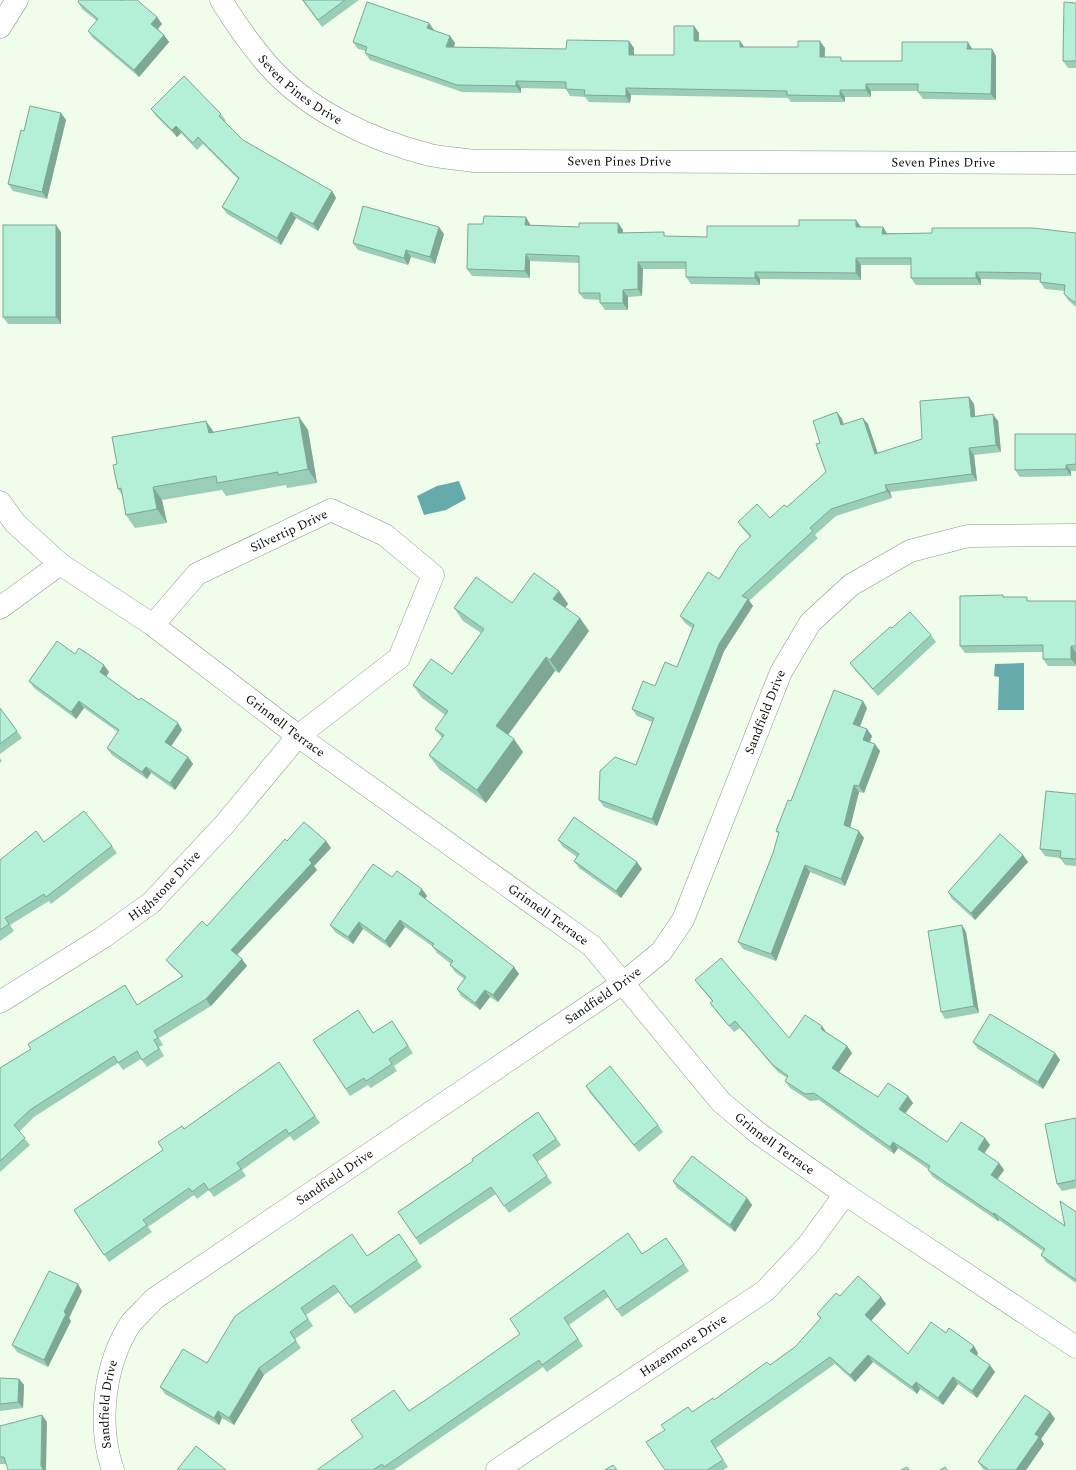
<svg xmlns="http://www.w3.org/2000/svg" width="1076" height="1470" viewBox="0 0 1076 1470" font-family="Spectral,serif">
<rect width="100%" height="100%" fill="#f0fdea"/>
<!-- water -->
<g fill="#67aaac">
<path d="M 459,481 L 466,499 L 446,510 L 424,515 L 417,496 L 437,486 Z"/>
<path d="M 1024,663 L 1024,710 L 998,710 L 999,677 L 994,676 L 995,664 Z"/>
</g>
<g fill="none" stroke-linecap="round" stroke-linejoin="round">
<!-- minor casing -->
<g stroke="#8b9786" stroke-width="23">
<g id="minor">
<path id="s1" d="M 221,0 C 235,23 250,44 267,64 C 308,111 371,140 430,155 C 445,158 460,159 475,161 L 1076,163"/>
<path d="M 0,27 L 17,0"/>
<path id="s2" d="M 0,502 L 15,523 L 60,564 L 153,625 L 298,736 L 592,946 L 721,1102 L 758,1133 L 845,1194 L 1076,1347"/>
<path d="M 0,608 L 60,564"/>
<path id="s3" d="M 0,1002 L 102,938 L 151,903 L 224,825 L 298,736 L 399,658 L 433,575 L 385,535 L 331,510 L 197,574 L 153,625"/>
<path id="s4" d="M 113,1470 C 97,1425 104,1364 131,1323 C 138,1315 147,1307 154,1299 L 623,983 L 661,952 L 683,920 L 781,672 L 810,623 L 851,585 L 910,551 L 968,536 L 1076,535"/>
<path id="s5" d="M 497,1470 L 765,1291 L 808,1245 L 845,1194"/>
</g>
</g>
<!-- minor -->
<use href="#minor" stroke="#fff" stroke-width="22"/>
</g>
<!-- wall -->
<g fill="#9bceb9">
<path d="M 302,0 L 359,0 L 322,27 Z"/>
<path d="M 78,2 L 157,17 L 162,24 L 158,29 L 164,35 L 169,42 L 139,77 L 93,38 L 88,31 L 97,21 L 82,9 Z"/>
<path d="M 1076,3 L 1076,68 L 1068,68 L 1063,61 Z"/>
<path d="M 694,26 L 699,33 L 699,41 L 744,47 L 825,48 L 825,57 L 844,61 L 902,61 L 972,49 L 992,49 L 996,56 L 996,100 L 923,99 L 918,92 L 918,91 L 871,91 L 871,97 L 845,97 L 845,102 L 791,102 L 788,98 L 631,95 L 630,103 L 589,102 L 585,97 L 570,96 L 566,89 L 521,88 L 521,93 L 462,92 L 370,60 L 365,53 L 366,51 L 358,49 L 353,42 L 434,30 L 434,31 L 450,36 L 455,43 L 454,47 L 566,49 L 634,48 L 634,55 L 674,55 Z"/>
<path d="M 151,109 L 221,114 L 226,121 L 225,122 L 243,140 L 332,191 L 336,198 L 318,231 L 296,218 L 281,245 L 227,214 L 222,207 L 238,179 L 203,144 L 197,150 L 181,133 L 177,137 L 156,116 Z"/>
<path d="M 61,113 L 66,120 L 47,199 L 13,191 L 8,184 L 24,131 Z"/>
<path d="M 618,223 L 623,230 L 623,233 L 666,236 L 707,237 L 861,227 L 883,227 L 887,233 L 1076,233 L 1076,307 L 1069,301 L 1064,294 L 1065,291 L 1045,289 L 1040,282 L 1040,280 L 981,279 L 981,285 L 916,285 L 911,278 L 911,265 L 861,265 L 861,280 L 760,279 L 760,285 L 691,284 L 686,277 L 686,269 L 643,269 L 642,296 L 628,297 L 628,310 L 605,310 L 600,303 L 600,300 L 584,299 L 579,293 L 579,263 L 530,261 L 530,278 L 472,276 L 467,269 L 483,224 L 530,224 L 530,225 L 579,227 Z"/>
<path d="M 61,232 L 61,324 L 8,324 L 3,317 Z"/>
<path d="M 444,234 L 435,264 L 411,257 L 408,265 L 358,250 L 353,243 Z"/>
<path d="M 969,397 L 974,404 L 975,416 L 998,421 L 1001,452 L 974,455 L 977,481 L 890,492 L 892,498 L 836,516 L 815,535 L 818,538 L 749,601 L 753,606 L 724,651 L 657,826 L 604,807 L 599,800 L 636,765 L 652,722 L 637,716 L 632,709 L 655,686 L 677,667 L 692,628 L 685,623 L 680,616 L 719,579 L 750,537 L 743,529 L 738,522 L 770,518 L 787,507 L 826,472 L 820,443 L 842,419 L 843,424 L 868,424 L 878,453 L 922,439 Z"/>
<path d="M 299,417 L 308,430 L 317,483 L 287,488 L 286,485 L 226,496 L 222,490 L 162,500 L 167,523 L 135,528 L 126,515 L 123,496 L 118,489 L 117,464 L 214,432 Z"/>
<path d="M 1076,434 L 1076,471 L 1071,471 L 1071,476 L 1020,477 L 1015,470 Z"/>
<path d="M 559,591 L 568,604 L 565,608 L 589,631 L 559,673 L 555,671 L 508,734 L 523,752 L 486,803 L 439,769 L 429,755 L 442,738 L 435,729 L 445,715 L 422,698 L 413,685 L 452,674 L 481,633 L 463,621 L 454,608 L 512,603 Z"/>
<path d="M 1005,597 L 1030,601 L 1076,601 L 1076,666 L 1048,666 L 1043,659 L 1043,652 L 965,653 L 960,646 Z"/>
<path d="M 892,628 L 931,635 L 936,642 L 878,696 L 855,670 L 850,663 Z"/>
<path d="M 75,654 L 109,672 L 106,676 L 139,700 L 178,723 L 182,730 L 171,746 L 188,757 L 193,764 L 175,790 L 151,773 L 147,779 L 112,755 L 107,748 L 118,732 L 84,708 L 76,719 L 34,688 L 29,681 Z"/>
<path d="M 0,708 L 22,738 L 0,754 Z"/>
<path d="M 867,708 L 860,727 L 867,729 L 872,736 L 870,742 L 880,751 L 864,793 L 859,792 L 850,828 L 864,838 L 845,886 L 810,872 L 776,961 L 743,949 L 738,942 L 773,853 L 779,835 L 776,831 L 791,801 Z"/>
<path d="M 0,758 L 2,761 L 0,763 Z"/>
<path d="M 1076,794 L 1076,866 L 1065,865 L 1060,858 L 1045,856 L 1040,849 Z"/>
<path d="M 558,840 L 637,862 L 642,869 L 621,898 L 579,868 L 574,861 L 577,857 L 563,847 Z"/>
<path d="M 287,841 L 326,841 L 331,848 L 314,866 L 317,870 L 237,955 L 247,966 L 211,1006 L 159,1038 L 163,1045 L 159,1047 L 164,1056 L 147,1067 L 141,1059 L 123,1070 L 118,1063 L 34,1117 L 19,1132 L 30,1145 L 0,1172 L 0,1068 L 31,1049 L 125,985 L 137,1005 L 182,976 L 171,966 L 166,960 L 207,926 Z"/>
<path d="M 44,842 L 112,846 L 117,853 L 51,904 L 49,901 L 10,925 L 14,931 L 0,941 L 0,860 Z"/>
<path d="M 1023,855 L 1028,862 L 975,920 L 952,899 L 948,892 Z"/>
<path d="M 392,877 L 422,889 L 427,896 L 425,899 L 514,967 L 519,974 L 498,1002 L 490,997 L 480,1010 L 461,996 L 457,989 L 464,979 L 455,972 L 450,965 L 451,964 L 437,953 L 432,946 L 405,927 L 390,948 L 363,929 L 353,944 L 335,932 L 330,925 Z"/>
<path d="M 966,932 L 979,1013 L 945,1019 L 941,1012 Z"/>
<path d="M 695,980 L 789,1038 L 827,1033 L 847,1046 L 852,1053 L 839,1072 L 878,1097 L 908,1096 L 913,1103 L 905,1114 L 947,1142 L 985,1138 L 990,1145 L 984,1153 L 999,1163 L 1004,1170 L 997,1180 L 1065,1226 L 1076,1212 L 1076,1283 L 1046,1262 L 1041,1255 L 1043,1251 L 999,1220 L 998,1221 L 933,1177 L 928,1170 L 928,1169 L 898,1148 L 894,1154 L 819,1100 L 810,1101 L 790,1088 L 785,1081 L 787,1078 L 778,1072 L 740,1028 L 734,1032 L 715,1010 L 710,1003 L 713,1002 L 700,987 Z"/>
<path d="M 392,1021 L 413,1053 L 394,1066 L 397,1071 L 371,1088 L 368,1085 L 350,1096 L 313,1040 L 373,1033 Z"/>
<path d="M 973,1042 L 1055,1053 L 1060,1060 L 1043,1089 L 978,1049 Z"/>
<path d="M 279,1062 L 320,1123 L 294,1141 L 290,1136 L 242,1170 L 246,1176 L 214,1197 L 209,1190 L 197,1199 L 194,1195 L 148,1227 L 152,1232 L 109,1262 L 74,1210 L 163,1150 L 182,1126 L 184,1129 Z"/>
<path d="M 586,1086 L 658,1125 L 663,1132 L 639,1152 L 590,1093 Z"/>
<path d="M 538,1112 L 561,1145 L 537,1162 L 552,1183 L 509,1213 L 496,1194 L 420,1245 L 398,1212 L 473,1161 Z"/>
<path d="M 1076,1118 L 1076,1188 L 1062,1191 L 1057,1184 Z"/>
<path d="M 673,1181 L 747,1198 L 752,1205 L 735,1232 L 677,1188 Z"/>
<path d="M 399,1234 L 422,1267 L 355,1314 L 339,1292 L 306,1315 L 313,1326 L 295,1339 L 301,1348 L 264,1375 L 234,1425 L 222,1418 L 219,1425 L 165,1394 L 160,1387 L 207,1363 L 367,1256 Z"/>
<path d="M 666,1238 L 689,1271 L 622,1317 L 608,1297 L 569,1325 L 583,1346 L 547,1372 L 543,1367 L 394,1470 L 317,1470 L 433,1395 L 642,1254 Z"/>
<path d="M 82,1291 L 69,1318 L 71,1321 L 48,1367 L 17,1352 L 12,1345 Z"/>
<path d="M 840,1296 L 886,1304 L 871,1321 L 908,1354 L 946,1333 L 978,1353 L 977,1356 L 995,1372 L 977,1398 L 958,1384 L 943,1405 L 920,1389 L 917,1394 L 873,1362 L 855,1382 L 835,1364 L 716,1448 L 728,1467 L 723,1470 L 665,1470 L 692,1412 L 714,1400 L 770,1365 L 795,1347 L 820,1319 L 817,1314 Z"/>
<path d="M 0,1378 L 19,1379 L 24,1385 L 23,1408 L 0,1411 Z"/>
<path d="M 1050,1412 L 1055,1419 L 1041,1439 L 1044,1444 L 1026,1470 L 984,1470 L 983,1469 L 978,1462 Z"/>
<path d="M 47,1422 L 6,1464 L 0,1464 L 0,1426 Z"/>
</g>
<!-- shaded-wall -->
<g fill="#7ea796">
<path d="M 157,17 L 162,24 L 156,31 L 151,24 Z"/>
<path d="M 429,23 L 434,30 L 432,35 L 427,28 Z"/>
<path d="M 694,26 L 699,33 L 699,48 L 694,41 Z"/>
<path d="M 164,35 L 169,42 L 139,77 L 134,70 Z"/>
<path d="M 450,36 L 455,43 L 451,54 L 446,47 Z"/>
<path d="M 629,41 L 634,48 L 634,62 L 629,55 Z"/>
<path d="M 740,41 L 745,48 L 740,47 Z"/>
<path d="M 820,41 L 825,48 L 824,64 L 820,57 Z"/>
<path d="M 968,42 L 972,49 L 967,49 Z"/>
<path d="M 992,49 L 996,56 L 996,100 L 991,94 Z"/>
<path d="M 516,81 L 521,88 L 521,93 L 516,86 Z"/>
<path d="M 866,84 L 871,91 L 871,97 L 866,90 Z"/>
<path d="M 626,88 L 631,95 L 630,103 L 626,96 Z"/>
<path d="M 840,90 L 845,97 L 845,102 L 840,96 Z"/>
<path d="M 61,113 L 66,120 L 47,199 L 42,192 Z"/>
<path d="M 176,126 L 181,133 L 177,137 L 172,130 Z"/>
<path d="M 332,191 L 336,198 L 318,231 L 313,224 Z"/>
<path d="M 291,212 L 296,218 L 281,245 L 277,238 Z"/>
<path d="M 526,217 L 530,224 L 530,232 L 525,225 Z"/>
<path d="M 856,220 L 861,227 L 856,227 Z"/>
<path d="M 618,223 L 623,230 L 622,239 L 618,233 Z"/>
<path d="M 56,225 L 61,232 L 61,324 L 56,317 Z"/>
<path d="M 439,227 L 444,234 L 435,264 L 430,257 Z"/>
<path d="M 883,227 L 887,234 L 882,234 Z"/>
<path d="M 406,250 L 411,257 L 408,265 L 404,258 Z"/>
<path d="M 526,254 L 530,261 L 530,278 L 525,271 Z"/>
<path d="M 856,258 L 861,265 L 861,280 L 856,273 Z"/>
<path d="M 638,262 L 643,269 L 642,296 L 638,289 Z"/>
<path d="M 755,272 L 760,279 L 760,285 L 755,278 Z"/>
<path d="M 976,272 L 981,279 L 981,285 L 976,278 Z"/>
<path d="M 623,290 L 628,297 L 628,310 L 623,303 Z"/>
<path d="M 969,397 L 974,404 L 976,424 L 971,417 Z"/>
<path d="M 837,412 L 842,419 L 846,432 L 841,425 Z"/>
<path d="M 993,414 L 998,421 L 1001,452 L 996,445 Z"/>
<path d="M 299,417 L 308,430 L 317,483 L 308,469 Z"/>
<path d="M 863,418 L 868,424 L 880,461 L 875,454 Z"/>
<path d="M 206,421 L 215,434 L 209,433 Z"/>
<path d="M 969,448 L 974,455 L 977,481 L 972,474 Z"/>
<path d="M 1066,465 L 1071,471 L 1071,476 L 1066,469 Z"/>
<path d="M 885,485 L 890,492 L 892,498 L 887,491 Z"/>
<path d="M 153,487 L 162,500 L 167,523 L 157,509 Z"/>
<path d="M 559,591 L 568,604 L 562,612 L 553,599 Z"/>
<path d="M 748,599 L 753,606 L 724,651 L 657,826 L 652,819 L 719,644 Z"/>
<path d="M 580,618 L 589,631 L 559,673 L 550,660 Z"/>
<path d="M 1071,646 L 1076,653 L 1076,665 L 1071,659 Z"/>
<path d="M 546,657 L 555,671 L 505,739 L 496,726 Z"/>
<path d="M 104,665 L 109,672 L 105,679 L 100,672 Z"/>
<path d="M 79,701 L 84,708 L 76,719 L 71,712 Z"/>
<path d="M 863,701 L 867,708 L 858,731 L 853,724 Z"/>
<path d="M 178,723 L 182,730 L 170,748 L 165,742 Z"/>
<path d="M 867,729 L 872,736 L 868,746 L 863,740 Z"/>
<path d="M 514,739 L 523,752 L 486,803 L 477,790 Z"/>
<path d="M 875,744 L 880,751 L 864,793 L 859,786 Z"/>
<path d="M 188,757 L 193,764 L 175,790 L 170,783 Z"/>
<path d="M 146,767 L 151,773 L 147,779 L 142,772 Z"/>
<path d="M 854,785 L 859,792 L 849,832 L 844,825 Z"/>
<path d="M 859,831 L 864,838 L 845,886 L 841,879 Z"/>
<path d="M 326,841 L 331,848 L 314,866 L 317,870 L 236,956 L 231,950 Z"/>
<path d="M 1023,855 L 1028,862 L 975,920 L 971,913 Z"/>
<path d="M 637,862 L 642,869 L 621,898 L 616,891 Z"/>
<path d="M 805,865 L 810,872 L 776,961 L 771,954 Z"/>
<path d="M 422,889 L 427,896 L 423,901 L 419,894 Z"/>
<path d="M 400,920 L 405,927 L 390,948 L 385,941 Z"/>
<path d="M 359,922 L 363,929 L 353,944 L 348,937 Z"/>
<path d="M 962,925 L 966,932 L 979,1013 L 974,1006 Z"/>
<path d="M 242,959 L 247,966 L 211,1006 L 206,999 Z"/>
<path d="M 514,967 L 519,974 L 498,1002 L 493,995 Z"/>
<path d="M 485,990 L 490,997 L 480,1010 L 475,1003 Z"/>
<path d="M 822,1026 L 827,1033 L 821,1029 Z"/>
<path d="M 847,1046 L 852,1053 L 837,1075 L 832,1068 Z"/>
<path d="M 1055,1053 L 1060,1060 L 1043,1089 L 1038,1082 Z"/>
<path d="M 908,1096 L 913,1103 L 903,1116 L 899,1109 Z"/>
<path d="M 985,1138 L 990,1145 L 983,1155 L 978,1149 Z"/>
<path d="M 893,1142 L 898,1148 L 894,1154 L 890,1147 Z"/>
<path d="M 999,1163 L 1004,1170 L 995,1182 L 991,1175 Z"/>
<path d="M 747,1198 L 752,1205 L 735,1232 L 730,1225 Z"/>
<path d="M 994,1213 L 999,1220 L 998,1221 L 993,1214 Z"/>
<path d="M 78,1284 L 82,1291 L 69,1318 L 71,1321 L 48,1367 L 44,1360 L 64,1312 Z"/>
<path d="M 881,1297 L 886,1304 L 870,1322 L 865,1315 Z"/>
<path d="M 974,1346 L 978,1353 L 975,1358 L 970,1351 Z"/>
<path d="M 868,1355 L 873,1362 L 855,1382 L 850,1375 Z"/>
<path d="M 990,1365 L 995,1372 L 977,1398 L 972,1391 Z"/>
<path d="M 259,1368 L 264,1375 L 234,1425 L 229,1418 Z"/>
<path d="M 953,1377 L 958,1384 L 943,1405 L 938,1398 Z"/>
<path d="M 19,1379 L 24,1385 L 23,1408 L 18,1402 Z"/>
<path d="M 916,1382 L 920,1389 L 917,1394 L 912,1387 Z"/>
<path d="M 218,1411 L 222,1418 L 219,1425 L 214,1418 Z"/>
<path d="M 1050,1412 L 1055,1419 L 1041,1439 L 1044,1444 L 1026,1470 L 1016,1470 L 1035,1434 Z"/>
<path d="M 42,1415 L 47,1422 L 46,1470 L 43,1470 L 41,1465 Z"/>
</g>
<!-- building -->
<g fill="#b4efd7" stroke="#7ea796">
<path d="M 79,0 L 121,0 L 122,1 L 122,0 L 137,0 L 157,17 L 151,24 L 164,35 L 134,70 L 88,31 L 98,19 L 78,2 Z"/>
<path d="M 303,0 L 345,0 L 318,20 Z"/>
<path d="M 367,2 L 429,23 L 427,28 L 450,36 L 446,47 L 566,49 L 567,40 L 629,41 L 629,55 L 674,55 L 674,26 L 694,26 L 694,41 L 740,41 L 740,47 L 798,47 L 798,41 L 820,41 L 820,57 L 841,57 L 841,61 L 902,61 L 902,42 L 968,42 L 967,49 L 992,49 L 991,94 L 918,92 L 918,84 L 866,84 L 866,90 L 840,90 L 840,96 L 787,95 L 787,91 L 626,88 L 626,96 L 584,95 L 585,90 L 566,89 L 566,82 L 516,81 L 516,86 L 457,85 L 365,53 L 367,47 L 353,42 Z"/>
<path d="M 1064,2 L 1076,3 L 1076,61 L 1063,61 Z"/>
<path d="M 184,76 L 221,114 L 219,116 L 243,140 L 332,191 L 313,224 L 291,212 L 277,238 L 222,207 L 239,178 L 198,137 L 193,143 L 176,126 L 172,130 L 151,109 Z"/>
<path d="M 30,106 L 61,113 L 42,192 L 8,184 L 21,130 L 24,131 Z"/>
<path d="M 363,206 L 439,227 L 430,257 L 406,250 L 404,258 L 353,243 Z"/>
<path d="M 484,216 L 526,217 L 525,225 L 579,227 L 579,223 L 618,223 L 618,233 L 664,232 L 664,236 L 707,237 L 707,226 L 799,226 L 799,220 L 856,220 L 856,227 L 883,227 L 882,234 L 932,233 L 932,228 L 1033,228 L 1076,233 L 1076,302 L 1074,302 L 1064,294 L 1065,285 L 1040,282 L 1041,273 L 976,272 L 976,278 L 911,278 L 911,258 L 856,258 L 856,273 L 755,272 L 755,278 L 686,277 L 686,262 L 638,262 L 638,289 L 623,290 L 623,303 L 600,303 L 600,293 L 579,293 L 579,256 L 526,254 L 525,271 L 467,269 L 468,224 L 483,224 Z"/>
<rect x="3" y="225" width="53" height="92"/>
<path d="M 969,397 L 971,417 L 993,414 L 996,445 L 969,448 L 972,474 L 885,485 L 887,491 L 831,509 L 810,528 L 813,531 L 742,596 L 748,599 L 719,644 L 652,819 L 599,800 L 600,771 L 615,757 L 636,765 L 654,718 L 632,709 L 643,681 L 655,686 L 665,662 L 677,667 L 694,625 L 680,616 L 708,572 L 719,579 L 739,547 L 751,536 L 738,522 L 757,504 L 770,518 L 784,505 L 787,507 L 826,472 L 816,444 L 820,443 L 813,421 L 837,412 L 841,425 L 863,418 L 875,454 L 922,439 L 920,401 Z"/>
<path d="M 299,417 L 308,469 L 278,475 L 278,472 L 217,483 L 216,476 L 153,487 L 157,509 L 126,515 L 121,488 L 118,489 L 113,465 L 117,464 L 112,437 L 206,421 L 209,433 Z"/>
<path d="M 1015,434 L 1076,434 L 1076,464 L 1066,465 L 1066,469 L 1015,470 Z"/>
<path d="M 534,573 L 559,591 L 553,599 L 580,618 L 550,660 L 546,657 L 496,726 L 514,739 L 477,790 L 429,755 L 444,735 L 435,729 L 448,711 L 413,685 L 431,659 L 452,674 L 484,629 L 454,608 L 476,577 L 512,603 Z"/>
<path d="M 1003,595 L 1003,597 L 1027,597 L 1027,601 L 1076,601 L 1076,646 L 1071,646 L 1071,659 L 1043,659 L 1043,645 L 960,646 L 960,596 Z"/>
<path d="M 910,612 L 931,635 L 873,689 L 850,663 L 890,627 L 892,628 Z"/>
<path d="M 57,641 L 75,654 L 79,648 L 104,665 L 100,672 L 139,700 L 141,698 L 178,723 L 165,742 L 188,757 L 170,783 L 146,767 L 142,772 L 107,748 L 119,730 L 79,701 L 71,712 L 29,681 Z"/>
<path d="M 834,690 L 863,701 L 853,724 L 867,729 L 863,740 L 875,744 L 859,786 L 854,785 L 844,825 L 859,831 L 841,879 L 805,865 L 771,954 L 738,942 L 773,853 L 779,832 L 776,831 L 788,800 L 791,801 Z"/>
<path d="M 0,708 L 17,731 L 0,744 Z"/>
<path d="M 1046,791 L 1076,794 L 1076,859 L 1060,858 L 1061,851 L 1040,849 Z"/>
<path d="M 84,811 L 112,846 L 46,897 L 44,894 L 5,918 L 9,924 L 0,930 L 0,860 L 36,831 L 44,842 Z"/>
<path d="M 574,817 L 637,862 L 616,891 L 574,861 L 579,854 L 558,840 Z"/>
<path d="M 304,822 L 326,841 L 309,860 L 312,863 L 231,950 L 242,959 L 206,999 L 154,1031 L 158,1038 L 154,1040 L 159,1049 L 142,1060 L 137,1051 L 118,1063 L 114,1056 L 30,1110 L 14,1125 L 25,1138 L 0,1161 L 0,1068 L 31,1049 L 28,1044 L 125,985 L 137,1005 L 183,976 L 166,960 L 202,921 L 207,926 L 285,839 L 287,841 Z"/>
<path d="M 1000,834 L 1023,855 L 971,913 L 948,892 Z"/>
<path d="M 373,864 L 392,877 L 397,871 L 422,889 L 419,894 L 514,967 L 493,995 L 485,990 L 475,1003 L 457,989 L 466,977 L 450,965 L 453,961 L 432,946 L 434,944 L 400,920 L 385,941 L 359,922 L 348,937 L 330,925 Z"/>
<path d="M 962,925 L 974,1006 L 941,1012 L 928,931 Z"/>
<path d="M 721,958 L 789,1038 L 805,1015 L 822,1026 L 821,1029 L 847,1046 L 832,1068 L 878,1097 L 888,1083 L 908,1096 L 899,1109 L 947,1142 L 961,1122 L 985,1138 L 978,1149 L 999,1163 L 991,1175 L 1065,1226 L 1060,1201 L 1076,1212 L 1076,1280 L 1041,1255 L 1045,1249 L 994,1213 L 993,1214 L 928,1170 L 930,1166 L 893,1142 L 890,1147 L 814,1093 L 805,1094 L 785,1081 L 788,1076 L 773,1065 L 735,1021 L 729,1026 L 710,1003 L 713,1001 L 695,980 Z"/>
<path d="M 358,1010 L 373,1033 L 392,1021 L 408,1046 L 389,1059 L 392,1064 L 366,1081 L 364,1078 L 346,1089 L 313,1040 Z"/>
<path d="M 990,1014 L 1055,1053 L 1038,1082 L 973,1042 Z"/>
<path d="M 279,1062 L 315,1116 L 289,1134 L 286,1129 L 237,1163 L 241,1169 L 209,1190 L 204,1183 L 192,1192 L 189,1188 L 143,1220 L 147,1225 L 104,1255 L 74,1210 L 163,1150 L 158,1142 L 182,1126 L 184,1129 Z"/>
<path d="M 610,1066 L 658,1125 L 634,1145 L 586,1086 Z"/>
<path d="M 538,1112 L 556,1139 L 533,1155 L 547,1176 L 504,1206 L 491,1187 L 416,1238 L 398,1212 L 473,1161 L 472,1159 Z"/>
<path d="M 1076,1118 L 1076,1180 L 1057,1184 L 1045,1124 Z"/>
<path d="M 692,1156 L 747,1198 L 730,1225 L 673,1181 Z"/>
<path d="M 628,1233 L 642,1254 L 666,1238 L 684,1264 L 617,1310 L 604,1290 L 564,1318 L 578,1339 L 542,1365 L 539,1360 L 384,1467 L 382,1464 L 373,1470 L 317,1470 L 363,1437 L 351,1420 L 394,1390 L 409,1411 L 433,1395 L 520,1334 L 510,1319 Z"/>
<path d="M 352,1234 L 367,1256 L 399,1234 L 417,1260 L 350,1307 L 334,1285 L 301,1308 L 308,1319 L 290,1332 L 296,1341 L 259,1368 L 229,1418 L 218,1411 L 214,1418 L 160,1387 L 183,1349 L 207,1363 L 235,1316 Z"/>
<path d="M 49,1271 L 78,1284 L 64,1312 L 66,1314 L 44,1360 L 12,1345 Z"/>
<path d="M 858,1276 L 881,1297 L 865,1315 L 908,1354 L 931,1322 L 946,1333 L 949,1328 L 974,1346 L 970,1351 L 990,1365 L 972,1391 L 953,1377 L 938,1398 L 916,1382 L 912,1387 L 868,1355 L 850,1375 L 830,1357 L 711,1441 L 723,1460 L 707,1470 L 665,1470 L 646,1442 L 665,1430 L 661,1425 L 688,1407 L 692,1412 L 713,1398 L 714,1400 L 767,1362 L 770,1365 L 795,1347 L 821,1318 L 817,1314 L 836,1293 L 840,1296 Z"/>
<path d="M 0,1378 L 19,1379 L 18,1402 L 0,1404 Z"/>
<path d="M 1025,1395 L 1050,1412 L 1035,1434 L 1039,1437 L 1016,1470 L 989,1470 L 978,1462 Z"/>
<path d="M 42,1415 L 41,1465 L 43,1470 L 8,1470 L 4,1457 L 0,1457 L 0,1426 Z"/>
<path d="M 196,1446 L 226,1470 L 177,1470 Z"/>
<path d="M 613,1465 L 617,1470 L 605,1470 Z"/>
<path d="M 907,1467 L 909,1470 L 901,1470 Z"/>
<path d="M 945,1467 L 947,1470 L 940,1470 Z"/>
</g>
<g text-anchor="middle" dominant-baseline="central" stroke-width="3" stroke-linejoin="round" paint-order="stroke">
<!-- street labels -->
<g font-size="13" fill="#0c100a" stroke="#fff">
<text stroke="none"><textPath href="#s1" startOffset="121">Seven Pines Drive</textPath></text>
<text stroke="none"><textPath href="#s1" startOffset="458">Seven Pines Drive</textPath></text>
<text stroke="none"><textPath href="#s1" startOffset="782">Seven Pines Drive</textPath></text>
<text transform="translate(289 531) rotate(-25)">Silvertip Drive</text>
<text stroke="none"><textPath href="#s4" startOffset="1063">Sandfield Drive</textPath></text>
<text stroke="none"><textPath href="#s2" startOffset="364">Grinnell Terrace</textPath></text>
<text stroke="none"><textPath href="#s3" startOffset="202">Highstone Drive</textPath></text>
<text stroke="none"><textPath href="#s2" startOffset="688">Grinnell Terrace</textPath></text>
<text stroke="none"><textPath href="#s4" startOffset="728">Sandfield Drive</textPath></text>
<text stroke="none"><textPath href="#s2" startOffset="1012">Grinnell Terrace</textPath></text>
<text stroke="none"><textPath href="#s4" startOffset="404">Sandfield Drive</textPath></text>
<text stroke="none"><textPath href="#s5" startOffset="224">Hazenmore Drive</textPath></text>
<text stroke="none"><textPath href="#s4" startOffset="67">Sandfield Drive</textPath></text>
</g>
</g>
</svg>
